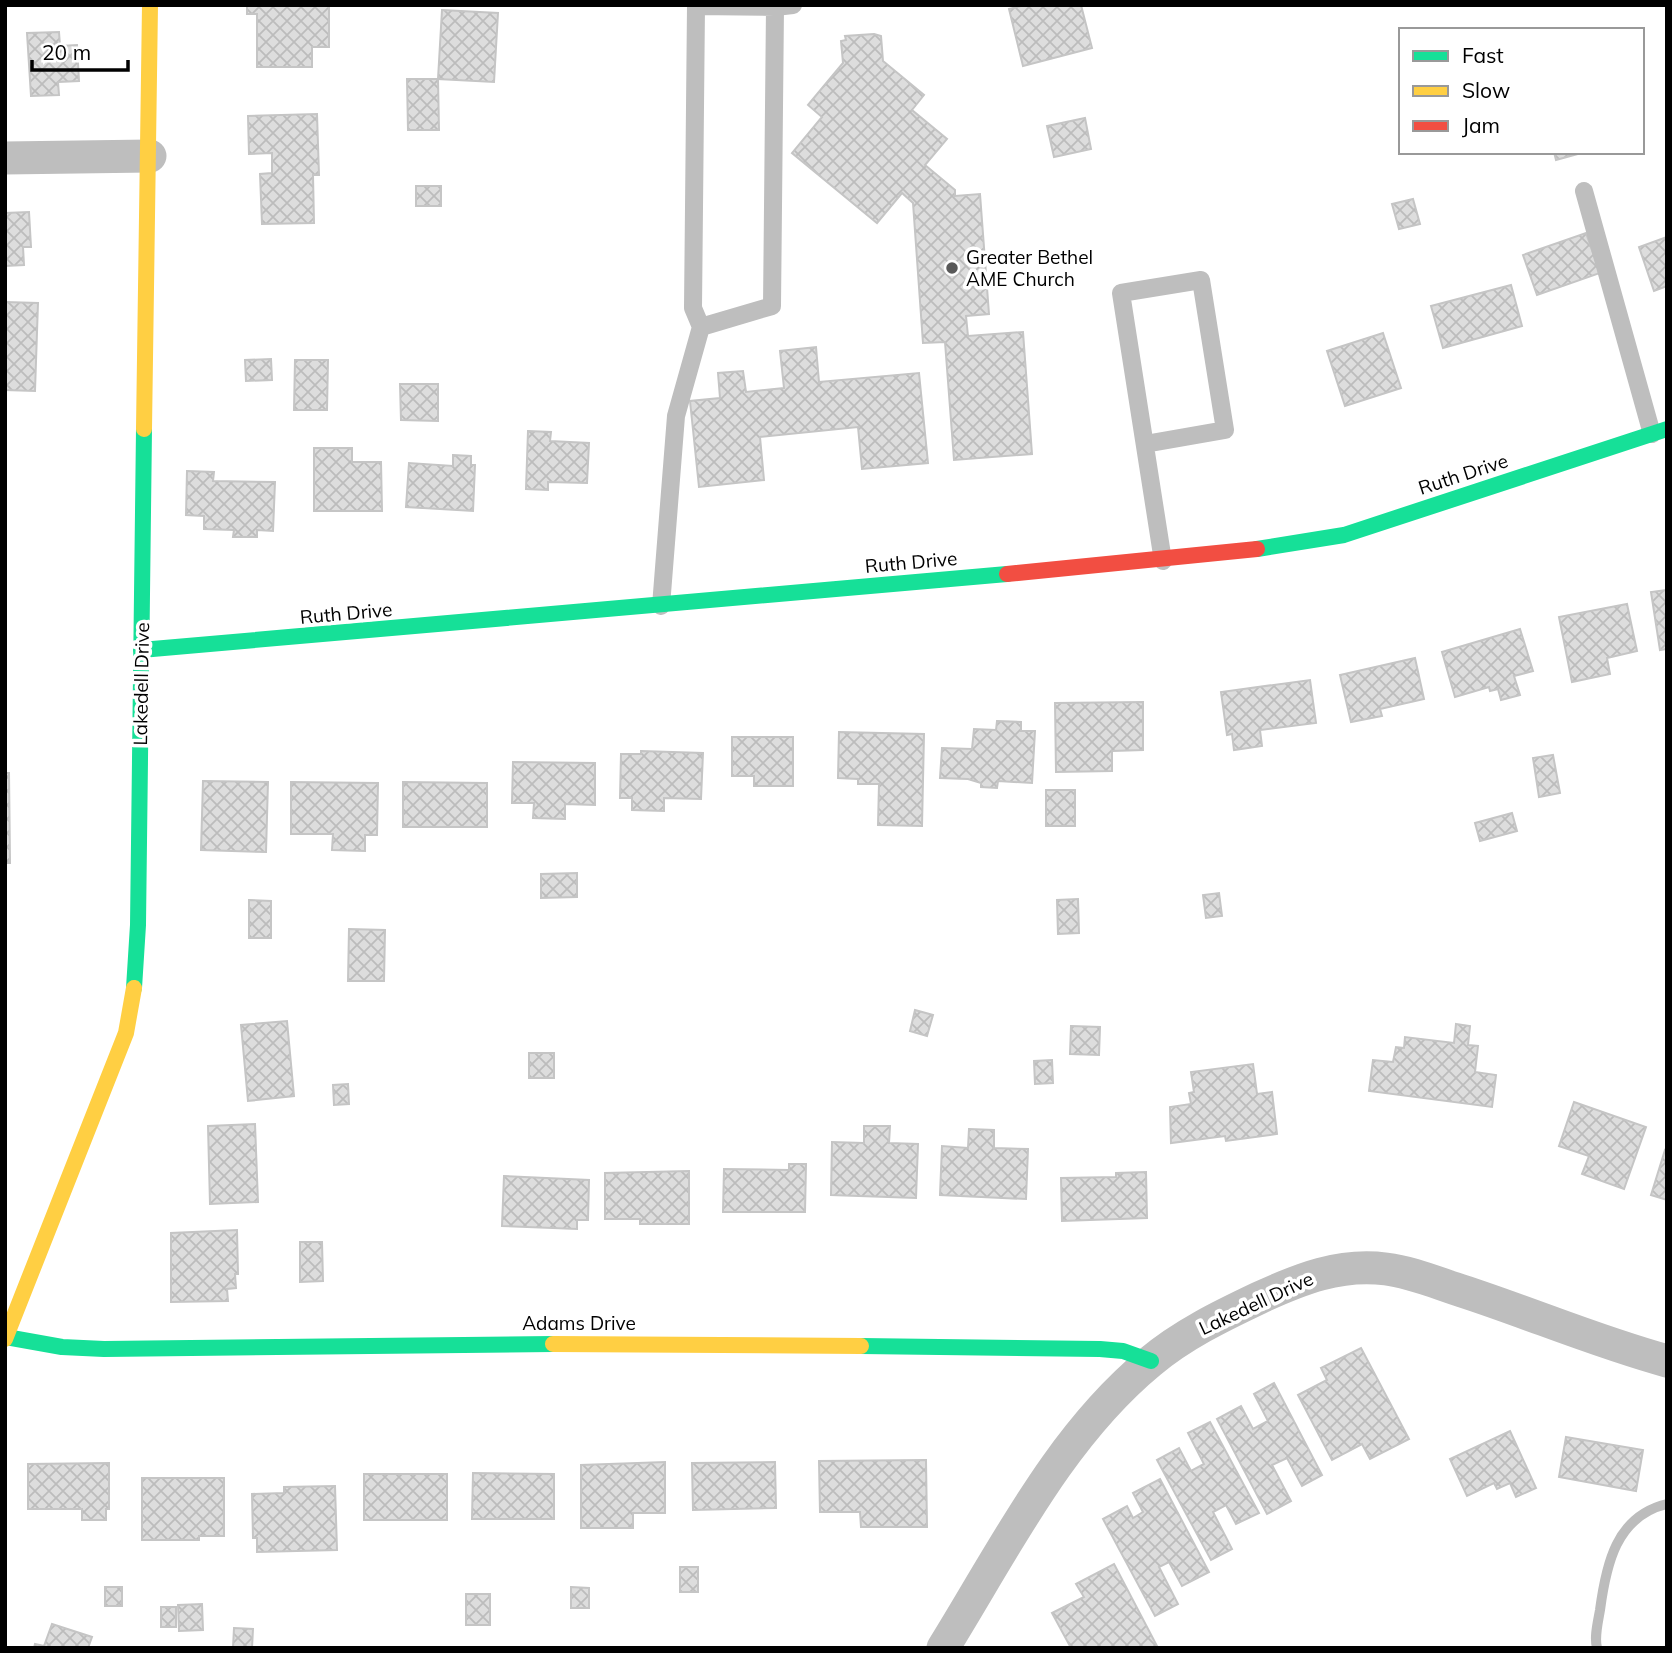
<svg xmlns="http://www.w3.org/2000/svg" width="1672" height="1653" viewBox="0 0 1672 1653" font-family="Mulish,sans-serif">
<defs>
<pattern id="building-cross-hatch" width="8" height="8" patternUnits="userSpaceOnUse" patternTransform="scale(1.75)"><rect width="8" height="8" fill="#ddd"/><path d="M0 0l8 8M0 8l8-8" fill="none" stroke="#bcbcbc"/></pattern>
</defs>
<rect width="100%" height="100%" fill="#fff"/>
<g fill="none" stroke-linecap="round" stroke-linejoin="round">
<!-- stream -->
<path stroke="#bcbcbc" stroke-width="10" d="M 1597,1648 C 1594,1637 1598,1622 1600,1610 C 1606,1565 1616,1516 1667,1504"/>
</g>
<!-- building -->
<g fill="url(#building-cross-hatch)" stroke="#c5c5c5" stroke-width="2">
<path d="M 247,5 L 329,5 L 329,47 L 312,47 L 312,67 L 257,67 L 257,14 L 247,14 Z"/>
<path d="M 1025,5 L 1081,5 L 1092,48 L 1023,66 L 1009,9 Z"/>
<path d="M 442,10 L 498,13 L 494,82 L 438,79 Z"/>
<path d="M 59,32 L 60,46 L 77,45 L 79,81 L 58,82 L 59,95 L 31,96 L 27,33 Z"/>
<path d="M 874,34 L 881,36 L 883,61 L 924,95 L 912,110 L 947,139 L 925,165 L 955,190 L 955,196 L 980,194 L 989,314 L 966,316 L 968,336 L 1023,332 L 1032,454 L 954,460 L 945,342 L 923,343 L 913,203 L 902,193 L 877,223 L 792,153 L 822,117 L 808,105 L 843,63 L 841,41 L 846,40 L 845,36 Z"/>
<path d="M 407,79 L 438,79 L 439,130 L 408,130 Z"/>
<path d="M 317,114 L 319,175 L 313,175 L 314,223 L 262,224 L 260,174 L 272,173 L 272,153 L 249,154 L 248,116 Z"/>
<path d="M 1085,118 L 1091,149 L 1054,157 L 1047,126 Z"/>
<path d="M 1554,152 L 1585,152 L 1556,160 Z"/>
<rect x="416" y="186" width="25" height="20"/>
<path d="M 1413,199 L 1420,224 L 1399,229 L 1392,204 Z"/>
<path d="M 29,212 L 31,247 L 23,247 L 24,265 L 5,266 L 5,213 Z"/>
<path d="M 1586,233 L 1600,273 L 1537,295 L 1523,255 Z"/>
<path d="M 1667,237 L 1667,286 L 1654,291 L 1639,247 Z"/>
<path d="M 1511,285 L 1522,326 L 1443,348 L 1431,306 Z"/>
<path d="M 5,302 L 38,303 L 35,391 L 5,390 Z"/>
<path d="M 1383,333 L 1401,388 L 1345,406 L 1327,351 Z"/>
<path d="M 816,347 L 819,382 L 919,373 L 928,463 L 862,469 L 858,427 L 760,437 L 764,480 L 699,487 L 690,401 L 720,398 L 718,373 L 743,371 L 746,392 L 784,388 L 780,351 Z"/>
<path d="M 271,359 L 272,380 L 246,381 L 245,360 Z"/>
<path d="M 295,360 L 328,360 L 327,410 L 294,410 Z"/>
<path d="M 400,384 L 438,384 L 438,421 L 401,420 Z"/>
<path d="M 528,431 L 551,432 L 550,441 L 589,443 L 587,483 L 548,482 L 548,490 L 526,489 Z"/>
<path d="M 314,448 L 352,448 L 352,462 L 381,462 L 382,511 L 314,511 Z"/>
<path d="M 453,455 L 471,456 L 471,465 L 475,465 L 473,511 L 406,507 L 409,463 L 453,466 Z"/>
<path d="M 187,471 L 214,472 L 213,481 L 275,482 L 273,531 L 257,530 L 257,537 L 233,537 L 234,530 L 204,529 L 204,516 L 186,515 Z"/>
<path d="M 1667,590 L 1667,649 L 1660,650 L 1651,592 Z"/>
<path d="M 1627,604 L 1637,651 L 1607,658 L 1610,674 L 1572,682 L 1559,617 Z"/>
<path d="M 1520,629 L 1533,671 L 1514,676 L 1520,695 L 1501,700 L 1498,689 L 1490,691 L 1489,687 L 1455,697 L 1442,652 Z"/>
<path d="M 1415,658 L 1424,699 L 1380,709 L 1382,716 L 1351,722 L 1340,675 Z"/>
<path d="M 1310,680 L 1316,723 L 1260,730 L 1262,746 L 1234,750 L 1232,734 L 1227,735 L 1221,692 Z"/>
<path d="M 1143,702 L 1143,750 L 1112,751 L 1112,771 L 1056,772 L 1055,703 Z"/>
<path d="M 997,721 L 1021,722 L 1021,731 L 1035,731 L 1032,783 L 998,781 L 997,788 L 981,787 L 981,783 L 968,779 L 940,778 L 942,748 L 972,749 L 974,729 L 996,730 Z"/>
<path d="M 839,732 L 924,734 L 922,826 L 878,825 L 879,784 L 858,784 L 858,779 L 838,778 Z"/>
<path d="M 732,737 L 793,737 L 793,786 L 754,786 L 754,776 L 732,776 Z"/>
<path d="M 641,751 L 703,753 L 701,799 L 664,798 L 664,811 L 632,810 L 632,798 L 620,798 L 621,754 L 641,754 Z"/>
<path d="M 1553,755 L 1560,793 L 1539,797 L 1533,758 Z"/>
<path d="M 513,762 L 595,763 L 595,805 L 565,804 L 565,819 L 533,818 L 534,803 L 512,803 Z"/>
<path d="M 5,773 L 9,773 L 10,863 L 5,863 Z"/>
<path d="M 203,781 L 268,782 L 266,852 L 201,850 Z"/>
<path d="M 291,782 L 378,783 L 377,835 L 365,835 L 365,851 L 332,850 L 333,834 L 291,834 Z"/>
<path d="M 403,782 L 487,783 L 487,827 L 403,827 Z"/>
<rect x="1046" y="790" width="29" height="36"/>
<path d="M 1512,813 L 1517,831 L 1480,841 L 1475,823 Z"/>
<path d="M 577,873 L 577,897 L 541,898 L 541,874 Z"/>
<path d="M 1219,893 L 1222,916 L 1206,918 L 1203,895 Z"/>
<path d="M 1078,899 L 1079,933 L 1058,934 L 1057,900 Z"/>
<path d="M 249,900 L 271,901 L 271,938 L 249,938 Z"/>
<path d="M 349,929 L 385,930 L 384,981 L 348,981 Z"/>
<path d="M 915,1010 L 933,1015 L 927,1036 L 910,1031 Z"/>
<path d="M 287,1021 L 294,1096 L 248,1101 L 241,1025 Z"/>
<path d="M 1456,1024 L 1470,1026 L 1468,1045 L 1478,1046 L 1475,1072 L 1496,1075 L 1492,1107 L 1369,1091 L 1373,1060 L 1393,1062 L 1396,1047 L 1404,1048 L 1405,1037 L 1454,1043 Z"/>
<path d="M 1071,1026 L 1100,1027 L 1099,1055 L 1070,1054 Z"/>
<rect x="529" y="1053" width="25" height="25"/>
<path d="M 1052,1060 L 1053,1083 L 1035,1084 L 1034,1061 Z"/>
<path d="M 1253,1064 L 1257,1094 L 1272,1092 L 1277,1134 L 1226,1141 L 1225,1136 L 1171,1143 L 1170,1107 L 1191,1104 L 1189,1093 L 1194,1092 L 1191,1072 Z"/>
<path d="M 348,1084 L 349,1104 L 334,1105 L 333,1085 Z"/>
<path d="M 1574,1102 L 1646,1127 L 1624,1189 L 1582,1174 L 1589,1156 L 1559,1146 Z"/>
<path d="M 255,1124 L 258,1202 L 210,1204 L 208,1126 Z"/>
<path d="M 864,1126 L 890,1126 L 889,1143 L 918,1144 L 916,1198 L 831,1195 L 832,1142 L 864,1143 Z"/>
<path d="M 969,1129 L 994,1130 L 994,1148 L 1028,1149 L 1026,1199 L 940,1195 L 942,1146 L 968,1148 Z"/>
<path d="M 1665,1150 L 1667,1151 L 1667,1200 L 1651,1195 Z"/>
<path d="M 789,1164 L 806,1164 L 805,1212 L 723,1212 L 724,1169 L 789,1170 Z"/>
<path d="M 689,1171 L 689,1224 L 640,1224 L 640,1219 L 605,1219 L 605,1173 Z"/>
<path d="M 1146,1172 L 1147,1218 L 1062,1221 L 1061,1178 L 1116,1177 L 1116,1173 Z"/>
<path d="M 504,1176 L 589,1180 L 588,1220 L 577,1220 L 577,1229 L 502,1226 Z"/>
<path d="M 237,1230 L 238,1274 L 235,1274 L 236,1288 L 227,1289 L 228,1301 L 171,1302 L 171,1233 Z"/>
<path d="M 300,1242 L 322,1242 L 323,1281 L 300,1282 Z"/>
<path d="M 1361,1348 L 1409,1439 L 1370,1459 L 1362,1444 L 1332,1460 L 1298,1395 L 1327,1380 L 1321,1368 Z"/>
<path d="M 1274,1383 L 1322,1475 L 1302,1486 L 1287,1458 L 1272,1465 L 1291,1501 L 1267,1514 L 1217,1419 L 1241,1406 L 1253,1429 L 1268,1421 L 1254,1394 Z"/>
<path d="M 1210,1422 L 1259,1513 L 1236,1524 L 1226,1505 L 1213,1512 L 1232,1549 L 1211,1560 L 1157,1460 L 1179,1448 L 1191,1471 L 1204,1464 L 1188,1433 Z"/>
<path d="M 1510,1431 L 1536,1488 L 1516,1497 L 1510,1483 L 1497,1489 L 1494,1483 L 1467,1496 L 1450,1459 Z"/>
<path d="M 1566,1437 L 1643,1450 L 1636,1491 L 1559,1477 Z"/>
<path d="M 926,1460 L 927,1527 L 861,1527 L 860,1512 L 820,1512 L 819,1461 Z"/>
<path d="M 665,1462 L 665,1513 L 633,1513 L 633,1528 L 581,1528 L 581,1465 Z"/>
<path d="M 775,1462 L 776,1508 L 693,1510 L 692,1463 Z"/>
<path d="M 109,1463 L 109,1509 L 106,1509 L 106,1520 L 82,1520 L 82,1509 L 28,1509 L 28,1464 Z"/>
<path d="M 473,1473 L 554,1474 L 554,1519 L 472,1519 Z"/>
<rect x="364" y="1474" width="83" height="46"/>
<path d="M 142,1478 L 224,1478 L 224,1536 L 199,1536 L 199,1540 L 142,1540 Z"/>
<path d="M 1160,1479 L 1209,1572 L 1182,1586 L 1169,1562 L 1159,1567 L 1178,1604 L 1155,1616 L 1103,1519 L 1127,1506 L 1133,1518 L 1143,1512 L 1133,1493 Z"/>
<path d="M 335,1486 L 337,1550 L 257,1552 L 257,1538 L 253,1538 L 252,1494 L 284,1493 L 284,1487 Z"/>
<path d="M 1114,1564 L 1158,1648 L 1071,1648 L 1052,1613 L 1084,1597 L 1076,1584 Z"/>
<rect x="680" y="1567" width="18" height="25"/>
<rect x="105" y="1587" width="17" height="19"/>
<path d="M 571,1587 L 589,1588 L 589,1608 L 571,1608 Z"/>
<rect x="466" y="1594" width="24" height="31"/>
<path d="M 202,1604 L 203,1630 L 179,1631 L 178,1605 Z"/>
<rect x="161" y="1607" width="15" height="20"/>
<path d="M 52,1624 L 92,1637 L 88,1648 L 34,1648 L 35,1644 L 44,1646 Z"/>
<path d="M 234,1628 L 253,1629 L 252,1648 L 233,1648 Z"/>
</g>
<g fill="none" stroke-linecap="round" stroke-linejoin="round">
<!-- lane -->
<g stroke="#bebebe" stroke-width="18">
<path d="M 775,7 L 793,5"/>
<path d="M 1584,191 L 1652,434"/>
<path d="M 1145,444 L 1225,430 L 1201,280 L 1121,293 L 1163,561"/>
<path d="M 661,606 L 676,416 L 701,327 L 693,308 L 696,6 L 775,7 L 772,306 L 701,327"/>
</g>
<!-- street -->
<g stroke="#bebebe" stroke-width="33">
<path d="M 5,158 L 150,156"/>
<path d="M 943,1648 C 1004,1550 1059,1437 1150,1362 C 1182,1335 1221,1316 1259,1298 C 1300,1279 1340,1263 1386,1269 C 1411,1272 1437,1283 1462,1291 C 1530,1313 1597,1342 1667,1361"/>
</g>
<!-- fast -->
<g stroke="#16e098" stroke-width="16">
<path d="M 1257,549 L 1344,535 L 1667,429"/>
<path d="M 141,650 L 1007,574"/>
<path d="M 134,988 L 138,925 L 144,429"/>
<path d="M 6,1337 L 62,1347 L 104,1349 L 553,1344"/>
<path d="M 861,1346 L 1100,1349 L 1123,1351 L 1151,1361"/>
</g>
<!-- slow -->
<g stroke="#ffcf43" stroke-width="16">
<path d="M 144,429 L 150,5"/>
<path d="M 5,1339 L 126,1033 L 134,988"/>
<path d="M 553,1344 L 861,1346"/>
</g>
<!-- jam -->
<path stroke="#f24e42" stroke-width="16" d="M 1007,574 L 1257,549"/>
</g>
<!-- markers -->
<circle fill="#595959" stroke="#fff" stroke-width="2.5" cx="952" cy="268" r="7"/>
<g text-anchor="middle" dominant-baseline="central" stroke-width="7" stroke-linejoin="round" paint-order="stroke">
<!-- poi labels -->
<g font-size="19" fill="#000" stroke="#fff" text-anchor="start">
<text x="966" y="257">Greater Bethel<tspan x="966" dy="22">AME Church</tspan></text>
</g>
<!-- street labels -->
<g font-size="19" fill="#000" stroke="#fff">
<text transform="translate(1463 474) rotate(-18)">Ruth Drive</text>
<text transform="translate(911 562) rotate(-5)">Ruth Drive</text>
<text transform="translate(346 613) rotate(-5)">Ruth Drive</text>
<text transform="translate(141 684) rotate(-89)">Lakedell Drive</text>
<text transform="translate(1256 1303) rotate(-25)">Lakedell Drive</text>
<text x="579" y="1323">Adams Drive</text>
</g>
</g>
<!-- border -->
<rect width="1672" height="1653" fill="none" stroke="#000000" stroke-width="14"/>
<!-- legend -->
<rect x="1399" y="28" width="245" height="126" fill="#ffffff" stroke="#999999" stroke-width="2"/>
<rect x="1413" y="51" width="35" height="10" fill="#16e098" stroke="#999999" stroke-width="2"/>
<text x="1462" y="63" font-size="21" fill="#000000">Fast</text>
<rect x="1413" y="86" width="35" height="10" fill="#ffcf43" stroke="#999999" stroke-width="2"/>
<text x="1462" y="98" font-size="21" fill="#000000">Slow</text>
<rect x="1413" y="121" width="35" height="10" fill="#f24e42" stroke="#999999" stroke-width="2"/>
<text x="1462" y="133" font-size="21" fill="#000000">Jam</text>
<!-- scale -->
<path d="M32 60v10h96v-10" fill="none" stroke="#000000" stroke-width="3.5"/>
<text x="42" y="60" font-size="21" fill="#000000" stroke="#ffffff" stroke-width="5" paint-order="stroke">20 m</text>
</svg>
